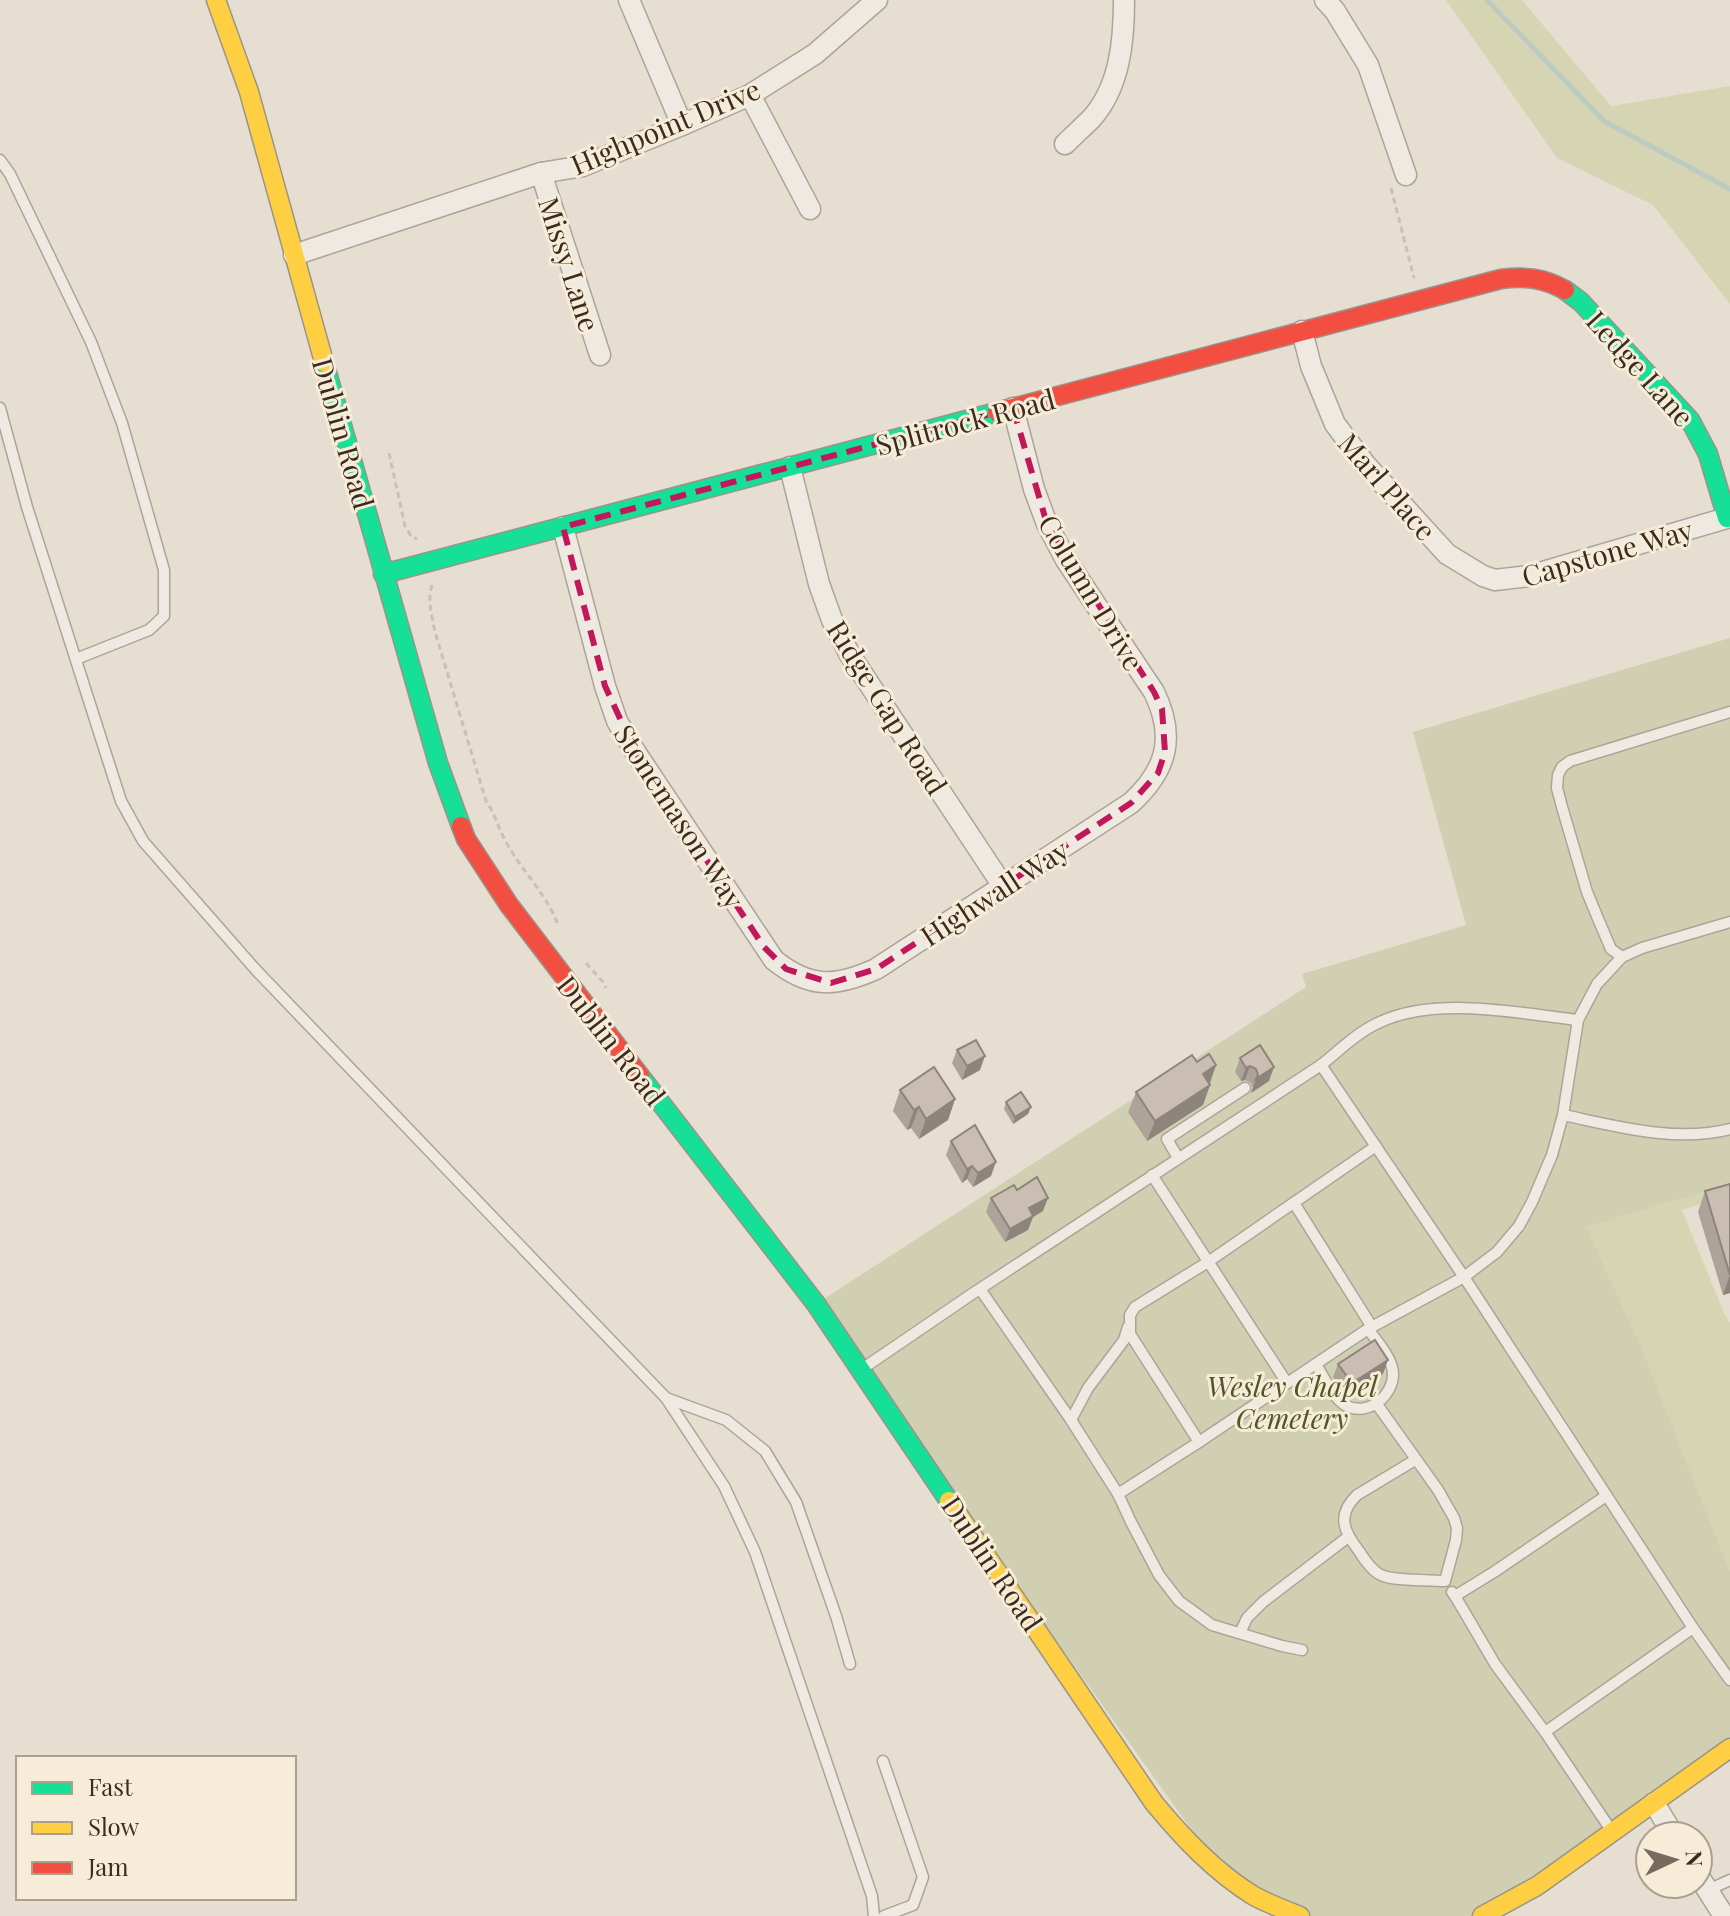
<svg xmlns="http://www.w3.org/2000/svg" width="1730" height="1916" viewBox="0 0 1730 1916" font-family="'Playfair Display',serif">
<rect width="100%" height="100%" fill="#e6ded0"/>
<!-- green -->
<g fill="#d6d5b3">
<path d="M 1446,0 L 1522,0 L 1611,106 L 1730,86 L 1730,304 L 1653,205 L 1557,158 Z"/>
<path d="M 1730,1184 L 1730,1195 L 1682,1210 L 1724,1313 L 1730,1323 L 1730,1571 L 1641,1347 L 1585,1227 Z"/>
</g>
<!-- cemetery -->
<path fill="#d1cfb2" d="M 1730,638 L 1730,1184 L 1586,1227 L 1641,1347 L 1730,1571 L 1730,1748 L 1482,1916 L 1300,1916 L 1220,1870 L 816,1304 L 1306,987 L 1302,974 L 1466,925 L 1413,732 Z"/>
<g fill="none" stroke-linecap="round" stroke-linejoin="round">
<!-- stream -->
<path stroke="#bbcbc1" stroke-width="5" d="M 1487,0 L 1604,121 L 1730,189"/>
<!-- lane casing -->
<g stroke="#aca499" stroke-width="13">
<g id="lane">
<path d="M 0,160 L 10,174 L 91,342 L 122,423 L 164,570 L 164,616 L 149,630 L 76,659"/>
<path d="M 0,408 L 27,507 L 121,801 L 143,841 L 256,970 L 666,1398 L 724,1486 L 755,1552 L 872,1896 L 874,1916"/>
<path d="M 1622,957 L 1611,949 L 1599,921 L 1587,892 L 1562,807 L 1557,788 L 1558,775 L 1562,767 L 1570,761 L 1730,712"/>
<path d="M 1321,1065 C 1339,1051 1355,1034 1376,1024 C 1432,995 1517,1013 1578,1020"/>
<path d="M 1563,1115 C 1616,1126 1676,1143 1730,1129"/>
<path d="M 1178,1158 L 1167,1139 L 1245,1088"/>
<path d="M 1152,1175 L 1287,1383"/>
<path d="M 1294,1203 L 1372,1327"/>
<path d="M 980,1289 L 1071,1420 L 1118,1494 L 1199,1442 L 1368,1329 L 1464,1277 L 1497,1252 L 1519,1226 L 1532,1202 L 1552,1155 L 1563,1115 L 1578,1020 L 1597,984 L 1622,957 L 1642,948 L 1730,922"/>
<path d="M 1316,1364 C 1324,1377 1332,1397 1345,1405 C 1368,1419 1399,1392 1392,1367 C 1388,1353 1376,1340 1368,1329"/>
<path d="M 865,1367 L 972,1294 L 1321,1065 L 1464,1277 L 1693,1628 L 1730,1680"/>
<path d="M 666,1398 L 726,1420 L 765,1451 L 796,1502 L 836,1616 L 850,1664"/>
<path d="M 1376,1403 L 1438,1490 L 1454,1518 L 1457,1528 L 1456,1540 L 1445,1581 C 1430,1580 1392,1581 1381,1575 C 1372,1571 1364,1559 1359,1551 C 1344,1532 1336,1515 1357,1495 L 1415,1460"/>
<path d="M 1071,1420 L 1088,1388 L 1124,1340 L 1128,1327"/>
<path d="M 1199,1442 L 1130,1334 L 1130,1315 L 1135,1307 L 1208,1262 L 1376,1146"/>
<path d="M 1118,1494 L 1131,1522 L 1159,1575 L 1179,1601 L 1212,1625 L 1282,1646 L 1302,1650"/>
<path d="M 1452,1592 L 1455,1596 L 1494,1572 L 1606,1496"/>
<path d="M 1455,1596 L 1495,1664 L 1545,1732 L 1693,1628"/>
<path d="M 1240,1633 L 1247,1618 L 1263,1602 L 1348,1537"/>
<path d="M 1545,1732 L 1611,1830"/>
<path d="M 883,1761 L 923,1877 L 913,1905 L 884,1916"/>
<path d="M 1708,1890 L 1730,1880"/>
</g>
</g>
<!-- street casing -->
<g stroke="#aca499" stroke-width="23">
<g id="street">
<path d="M 629,0 L 682,125"/>
<path d="M 1325,0 L 1335,11 L 1368,65 L 1406,175"/>
<path d="M 750,95 L 810,209"/>
<path d="M 1065,144 C 1074,135 1083,127 1092,118 C 1120,86 1124,41 1124,0"/>
<path d="M 541,173 L 600,355"/>
<path d="M 294,255 L 541,173 L 583,166 L 682,125 L 750,95 L 815,54 L 877,0"/>
<path d="M 1302,331 L 1311,366 L 1335,424 L 1365,464 L 1447,554 L 1483,576 L 1495,580 L 1529,576 L 1730,517"/>
<path d="M 790,467 L 819,584 L 832,620 L 850,655 L 1003,886"/>
<path d="M 563,527 L 605,686 L 617,721 L 636,753 L 774,960 C 810,989 836,987 876,969 L 1131,803 C 1167,770 1176,737 1154,692 L 1066,560 L 1047,524 L 1034,489 L 1013,408"/>
<path d="M 1654,1803 L 1674,1836"/>
<path d="M 1698,1875 L 1724,1916"/>
</g>
</g>
<!-- fast casing -->
<g stroke="#9b9389" stroke-width="21">
<g id="fast">
<path d="M 1565,290 L 1581,302 L 1690,420 L 1708,454 L 1727,518"/>
<path d="M 324,362 L 438,763 L 461,826"/>
<path d="M 383,574 L 997,412"/>
<path d="M 640,1076 L 816,1304 L 949,1501"/>
</g>
</g>
<!-- slow casing -->
<g stroke="#9b9389" stroke-width="21">
<g id="slow">
<path d="M 216,0 L 249,92 L 324,362"/>
<path d="M 949,1501 L 1154,1803 C 1183,1838 1215,1872 1254,1896 C 1269,1904 1285,1910 1300,1916"/>
<path d="M 1482,1916 L 1537,1886 L 1730,1748"/>
</g>
</g>
<!-- jam casing -->
<g stroke="#9b9389" stroke-width="21">
<g id="jam">
<path d="M 997,412 L 1501,279 C 1525,276 1544,278 1565,290"/>
<path d="M 461,826 L 466,839 L 509,905 L 640,1076"/>
</g>
</g>
<!-- path -->
<g stroke="#c7c1b9" stroke-width="3" stroke-dasharray="6 4" stroke-linecap="butt">
<path d="M 1391,188 L 1414,278"/>
<path d="M 389,453 L 405,526 L 411,536 L 417,539"/>
<path d="M 432,585 C 427,600 432,617 435,632 L 486,801 C 495,814 498,827 505,840 C 521,871 546,892 558,925"/>
<path d="M 586,963 L 603,982 L 606,988"/>
</g>
<!-- lane -->
<use href="#lane" stroke="#eeeae2" stroke-width="10"/>
<!-- street -->
<use href="#street" stroke="#eeeae2" stroke-width="20"/>
<!-- fast -->
<use href="#fast" stroke="#16e098" stroke-width="18"/>
<!-- slow -->
<use href="#slow" stroke="#ffcf43" stroke-width="18"/>
<!-- jam -->
<use href="#jam" stroke="#f24e42" stroke-width="18"/>
</g>
<!-- wall -->
<g fill="#aea398">
<path d="M 1260,1045 L 1269,1081 L 1251,1093 L 1253,1088 L 1251,1083 L 1245,1080 L 1241,1081 L 1235,1072 L 1240,1058 Z"/>
<path d="M 957,1050 L 980,1070 L 962,1080 L 952,1063 Z"/>
<path d="M 1197,1062 L 1216,1065 L 1203,1105 L 1147,1141 L 1128,1112 L 1136,1092 Z"/>
<path d="M 900,1090 L 955,1099 L 948,1120 L 919,1139 L 911,1128 L 907,1130 L 893,1111 Z"/>
<path d="M 1006,1102 L 1028,1114 L 1013,1124 L 1004,1109 Z"/>
<path d="M 951,1141 L 991,1176 L 973,1187 L 967,1179 L 962,1183 L 946,1155 Z"/>
<path d="M 1730,1184 L 1730,1293 L 1723,1295 L 1698,1212 L 1705,1191 Z"/>
<path d="M 1017,1190 L 1043,1211 L 1033,1217 L 1028,1230 L 1005,1242 L 986,1212 L 991,1198 Z"/>
<path d="M 1338,1364 L 1383,1374 L 1347,1397 L 1333,1377 Z"/>
</g>
<!-- shaded-wall -->
<g fill="#8d847c">
<path d="M 985,1056 L 980,1070 L 962,1080 L 967,1066 Z"/>
<path d="M 1216,1065 L 1209,1085 L 1203,1074 Z"/>
<path d="M 1250,1066 L 1245,1080 L 1241,1081 L 1246,1068 Z"/>
<path d="M 1274,1067 L 1269,1081 L 1251,1093 L 1256,1079 Z"/>
<path d="M 1210,1085 L 1203,1105 L 1147,1141 L 1155,1121 Z"/>
<path d="M 955,1099 L 948,1120 L 919,1139 L 926,1119 Z"/>
<path d="M 919,1107 L 911,1128 L 907,1130 L 914,1110 Z"/>
<path d="M 1031,1107 L 1028,1114 L 1013,1124 L 1015,1117 Z"/>
<path d="M 996,1162 L 991,1176 L 973,1187 L 978,1173 Z"/>
<path d="M 972,1166 L 967,1179 L 962,1183 L 967,1169 Z"/>
<path d="M 1048,1198 L 1043,1211 L 1033,1217 L 1028,1230 L 1005,1242 L 1010,1229 L 1029,1208 Z"/>
<path d="M 1730,1275 L 1730,1293 L 1723,1295 Z"/>
<path d="M 1388,1360 L 1383,1374 L 1347,1397 L 1352,1383 Z"/>
</g>
<!-- building -->
<g fill="#cabdb1" stroke="#8d847c" stroke-width="2">
<path d="M 976,1040 L 985,1056 L 967,1066 L 957,1050 Z"/>
<path d="M 1260,1045 L 1274,1067 L 1256,1079 L 1258,1075 L 1256,1069 L 1250,1066 L 1246,1068 L 1240,1058 Z"/>
<path d="M 1209,1054 L 1216,1065 L 1203,1074 L 1210,1085 L 1155,1121 L 1136,1092 L 1192,1055 L 1197,1062 Z"/>
<path d="M 934,1067 L 955,1099 L 926,1119 L 919,1107 L 914,1110 L 900,1090 Z"/>
<path d="M 1021,1092 L 1031,1107 L 1015,1117 L 1006,1102 Z"/>
<path d="M 975,1125 L 996,1162 L 978,1173 L 972,1166 L 967,1169 L 951,1141 Z"/>
<path d="M 1037,1177 L 1048,1198 L 1029,1208 L 1033,1216 L 1010,1229 L 991,1198 L 1014,1185 L 1017,1190 Z"/>
<path d="M 1730,1184 L 1730,1275 L 1705,1191 Z"/>
<path d="M 1375,1340 L 1388,1360 L 1352,1383 L 1338,1364 Z"/>
</g>
<!-- marked area -->
<path fill="none" stroke="#c2185b" stroke-width="6" stroke-dasharray="16 10" stroke-linejoin="round" d="M 1013,408 L 1047,524 L 1154,692 L 1162,709 L 1165,752 L 1158,773 L 1131,803 L 876,969 L 831,983 L 786,969 L 764,947 L 636,753 L 605,686 L 563,527 Z"/>
<g text-anchor="middle" dominant-baseline="central" stroke-width="6" stroke-linejoin="round" paint-order="stroke">
<!-- street labels -->
<g font-size="28" fill="#3b2c20" stroke="#f6ecd8">
<text transform="translate(665 126) rotate(-23)">Highpoint Drive</text>
<text transform="translate(570 264) rotate(72)">Missy Lane</text>
<text transform="translate(1641 368) rotate(48)">Ledge Lane</text>
<text transform="translate(965 421) rotate(-15)">Splitrock Road</text>
<text transform="translate(344 433) rotate(74)">Dublin Road</text>
<text transform="translate(1388 486) rotate(49)">Marl Place</text>
<text transform="translate(1607 552) rotate(-16)">Capstone Way</text>
<text transform="translate(1092 592) rotate(59)">Column Drive</text>
<text transform="translate(888 707) rotate(58)">Ridge Gap Road</text>
<text transform="translate(680 816) rotate(57)">Stonemason Way</text>
<text transform="translate(994 892) rotate(-33)">Highwall Way</text>
<text transform="translate(612 1040) rotate(52)">Dublin Road</text>
<text transform="translate(993 1563) rotate(56)">Dublin Road</text>
</g>
<!-- park labels -->
<g font-size="28" font-style="italic" fill="#4d5727" stroke="#f6ecd8">
<text x="1292" y="1385">Wesley Chapel<tspan x="1292" dy="32">Cemetery</tspan></text>
</g>
</g>
<!-- legend -->
<rect x="16" y="1756" width="280" height="144" fill="#f6ecd8" stroke="#ab9f8e" stroke-width="2"/>
<rect x="32" y="1782" width="40" height="12" fill="#16e098" stroke="#ab9f8e" stroke-width="2"/>
<text x="88" y="1796" font-size="24" fill="#3b2c20">Fast</text>
<rect x="32" y="1822" width="40" height="12" fill="#ffcf43" stroke="#ab9f8e" stroke-width="2"/>
<text x="88" y="1836" font-size="24" fill="#3b2c20">Slow</text>
<rect x="32" y="1862" width="40" height="12" fill="#f24e42" stroke="#ab9f8e" stroke-width="2"/>
<text x="88" y="1876" font-size="24" fill="#3b2c20">Jam</text>
<!-- north arrow -->
<g transform="translate(1674 1860) rotate(86)"><circle r="38" fill="#f6ecd8" stroke="#ab9f8e" stroke-width="2"/>
<path d="M0-6L14 30L0 20L-14 30Z" fill="#776a5e"/>
<text y="-12" font-size="22" font-weight="bold" text-anchor="middle" fill="#3b2c20">N</text>
</g>
</svg>
